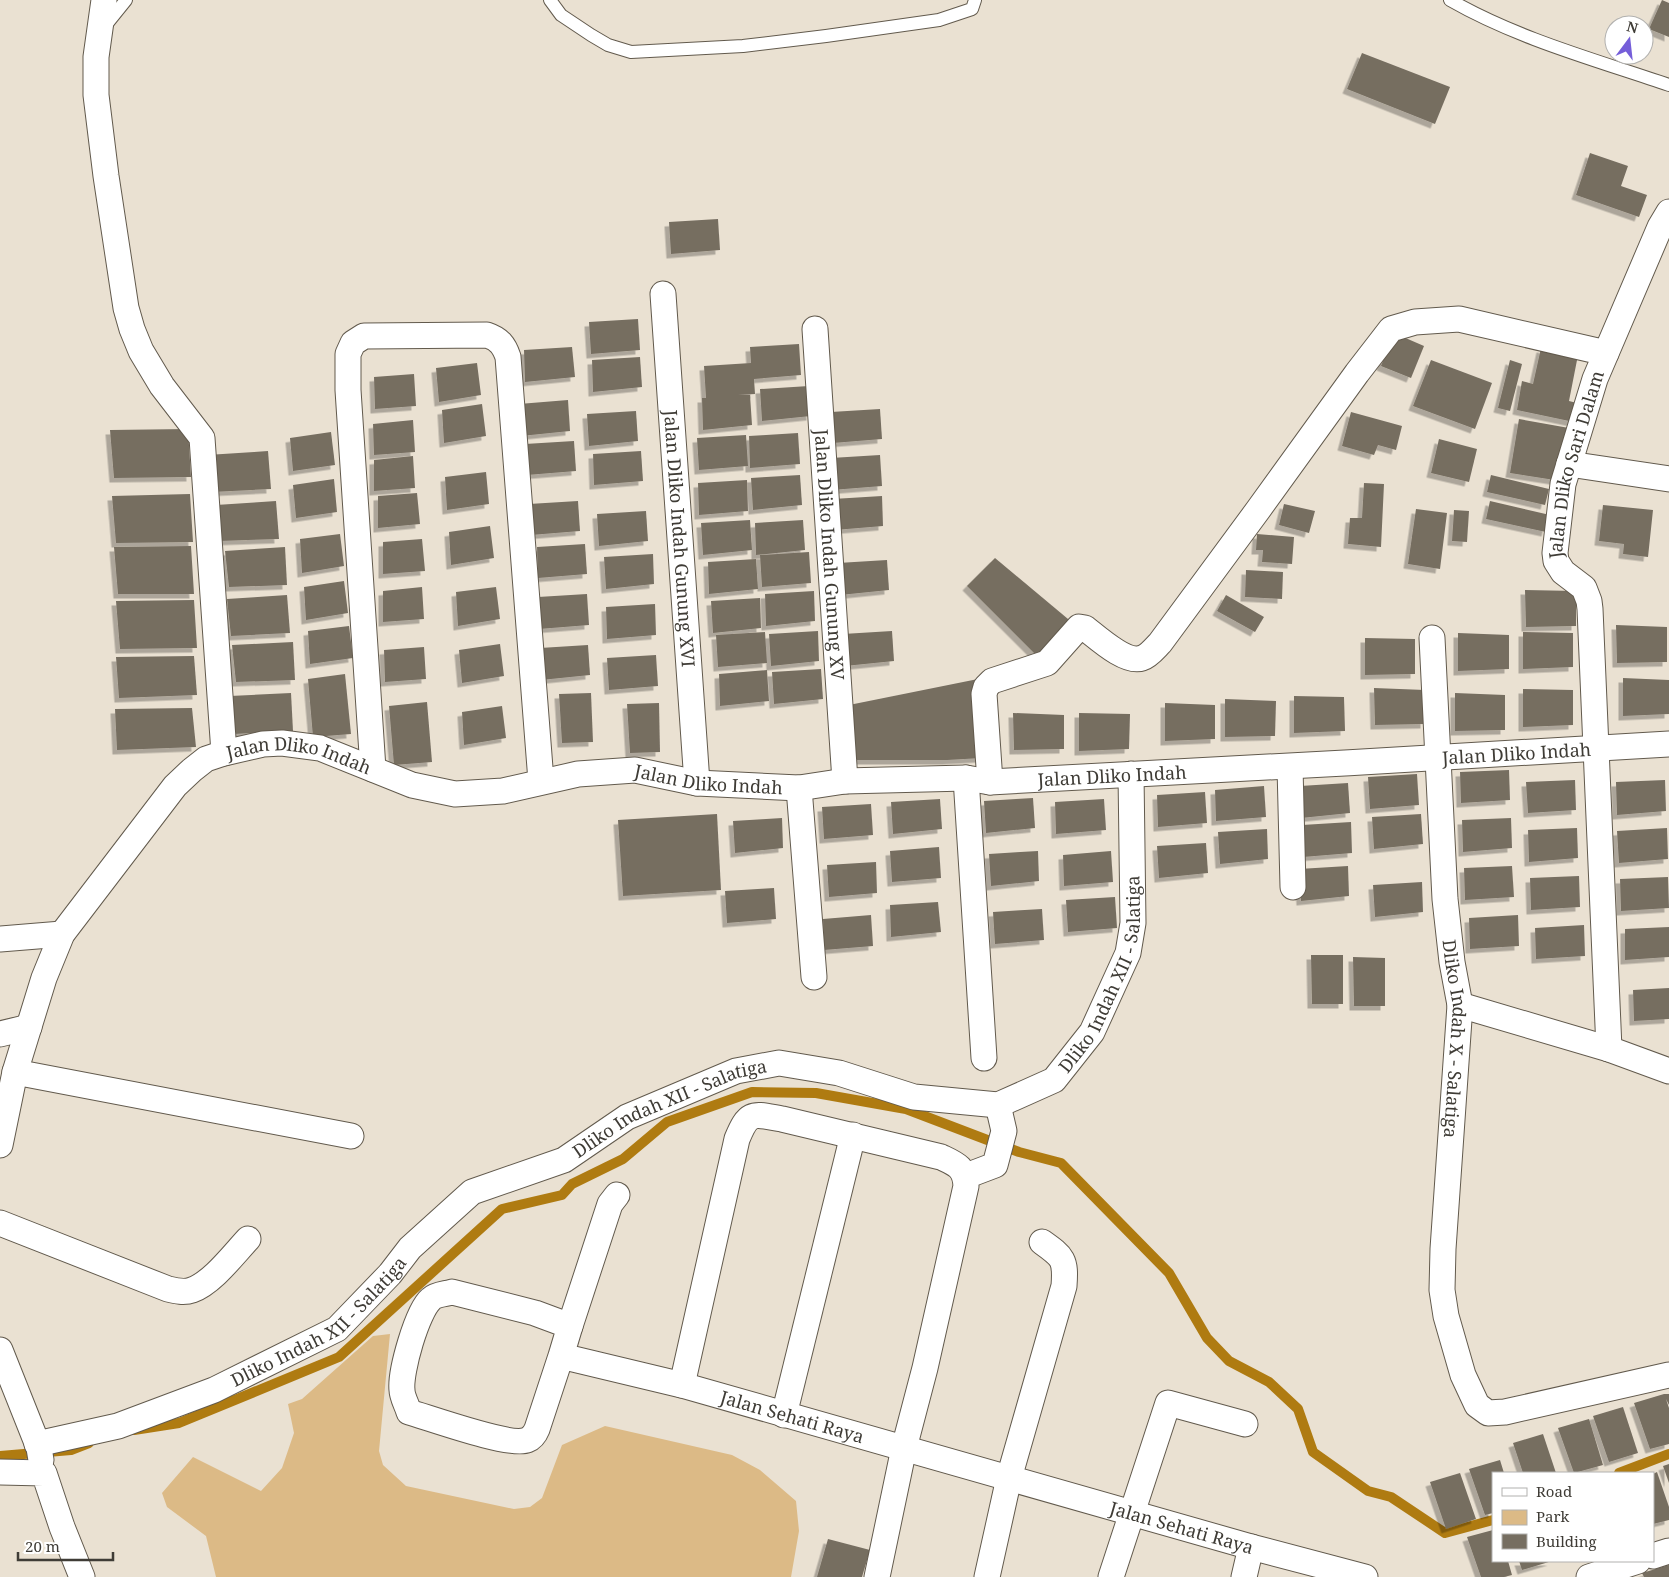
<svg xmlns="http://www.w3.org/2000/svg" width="1669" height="1577" viewBox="0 0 1669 1577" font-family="'Noto Serif',serif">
<defs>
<filter id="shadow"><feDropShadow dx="-4.5" dy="4.5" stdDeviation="0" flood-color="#0004"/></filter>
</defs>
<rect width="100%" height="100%" fill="#eae1d2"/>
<!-- green -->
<path fill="#dcba86" d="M 390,1334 L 379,1451 L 383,1465 L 406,1486 L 514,1509 L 530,1507 L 542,1498 L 562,1445 L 605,1426 L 732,1455 L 760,1470 L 796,1501 L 799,1531 L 791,1577 L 216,1577 L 206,1536 L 167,1507 L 162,1493 L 193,1457 L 261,1491 L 282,1468 L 294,1433 L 288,1404 L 302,1399 L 373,1336 Z"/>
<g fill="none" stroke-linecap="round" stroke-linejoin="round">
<!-- stream -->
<g stroke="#af7b11" stroke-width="10">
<path d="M 134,1430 L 179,1423 L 339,1357 L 502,1209 L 562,1195 L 572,1184 L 623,1159 L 667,1122 L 752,1092 L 816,1093 L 906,1109 L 1019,1152 L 1061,1163 L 1169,1273 L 1207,1338 L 1229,1361 L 1269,1382 L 1298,1409 L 1313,1452 L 1368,1491 L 1391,1497 L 1445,1533 L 1493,1520"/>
<path d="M 0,1456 L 71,1450 L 89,1443"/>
<path d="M 1619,1473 L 1669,1454"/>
</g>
</g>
<!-- building -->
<g fill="#766e61" filter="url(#shadow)">
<path d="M 1662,0 L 1669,3 L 1669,37 L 1649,29 Z"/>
<path d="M 1362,53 L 1450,87 L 1435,124 L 1347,89 Z"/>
<path d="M 1590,153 L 1628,166 L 1621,186 L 1647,195 L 1639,217 L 1576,195 Z"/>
<path d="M 718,219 L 720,250 L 671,254 L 669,222 Z"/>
<path d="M 638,319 L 640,350 L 591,354 L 589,322 Z"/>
<path d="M 1394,333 L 1424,346 L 1411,378 L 1381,366 Z"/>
<path d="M 799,344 L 801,375 L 754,379 L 755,394 L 738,395 L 750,395 L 752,425 L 703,430 L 702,398 L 706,398 L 704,366 L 751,363 L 750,347 Z"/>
<path d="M 572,347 L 575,377 L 525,382 L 524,350 Z"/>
<path d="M 1541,348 L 1578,355 L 1569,401 L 1577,403 L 1574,422 L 1517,410 L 1522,381 L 1533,384 Z"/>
<path d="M 640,357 L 642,387 L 593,392 L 592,360 Z"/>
<path d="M 1431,360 L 1492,383 L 1475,429 L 1413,406 Z"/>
<path d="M 1510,360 L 1522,364 L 1510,411 L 1498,408 Z"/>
<path d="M 477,363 L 481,395 L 439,402 L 436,368 Z"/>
<path d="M 414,374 L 416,406 L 375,409 L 374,377 Z"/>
<path d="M 809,386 L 811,416 L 762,421 L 760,389 Z"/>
<path d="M 568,400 L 570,431 L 521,436 L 519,404 Z"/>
<path d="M 482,404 L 486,436 L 444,443 L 442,410 Z"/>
<path d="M 880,409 L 882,439 L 833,443 L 831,412 Z"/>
<path d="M 636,411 L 638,441 L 589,446 L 587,414 Z"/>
<path d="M 1351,412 L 1402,426 L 1396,450 L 1378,445 L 1374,455 L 1342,446 Z"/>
<path d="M 1519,419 L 1569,428 L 1561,481 L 1510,473 Z"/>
<path d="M 413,420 L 415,452 L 374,455 L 373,424 Z"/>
<path d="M 188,429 L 191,477 L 114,478 L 110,430 Z"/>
<path d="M 331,432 L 335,465 L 293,471 L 290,438 Z"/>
<path d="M 798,433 L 800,464 L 750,468 L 749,436 Z"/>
<path d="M 746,435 L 748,466 L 699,470 L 697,438 Z"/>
<path d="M 1439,439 L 1477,449 L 1469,482 L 1431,473 Z"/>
<path d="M 574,441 L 576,471 L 527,475 L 525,444 Z"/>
<path d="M 268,451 L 271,489 L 212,492 L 207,455 Z"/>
<path d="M 641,451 L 643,481 L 594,485 L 593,454 Z"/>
<path d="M 880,455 L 882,486 L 832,490 L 831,458 Z"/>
<path d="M 413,456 L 415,488 L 374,491 L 374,460 Z"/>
<path d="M 486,472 L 489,504 L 447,510 L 445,477 Z"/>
<path d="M 800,475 L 802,505 L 753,510 L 751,478 Z"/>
<path d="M 1491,475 L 1549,489 L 1545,505 L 1487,492 Z"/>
<path d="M 334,479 L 337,512 L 296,518 L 293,485 Z"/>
<path d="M 747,480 L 748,511 L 699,515 L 698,483 Z"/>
<path d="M 1364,483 L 1384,484 L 1381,547 L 1348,544 L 1350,518 L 1362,518 Z"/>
<path d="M 417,493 L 420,524 L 378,528 L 378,496 Z"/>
<path d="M 190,494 L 193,542 L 116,543 L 112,496 Z"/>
<path d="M 882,496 L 883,526 L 835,530 L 833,499 Z"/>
<path d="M 276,501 L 279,539 L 219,541 L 216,505 Z"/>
<path d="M 578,501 L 580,531 L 531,535 L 529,504 Z"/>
<path d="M 1490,501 L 1550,515 L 1546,532 L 1486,519 Z"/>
<path d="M 1284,504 L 1315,511 L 1309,533 L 1279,525 Z"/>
<path d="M 1603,505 L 1653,510 L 1648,557 L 1623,554 L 1624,544 L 1599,541 Z"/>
<path d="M 1416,509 L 1447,513 L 1440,569 L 1408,564 Z"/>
<path d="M 1454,510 L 1469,511 L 1467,542 L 1452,541 Z"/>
<path d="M 646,511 L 648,541 L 599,546 L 597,514 Z"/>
<path d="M 750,520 L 752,550 L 703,555 L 701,523 Z"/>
<path d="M 803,520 L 805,550 L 756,555 L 755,523 Z"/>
<path d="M 490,526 L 494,558 L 451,565 L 449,532 Z"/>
<path d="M 340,534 L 344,566 L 302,573 L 300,539 Z"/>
<path d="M 1257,534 L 1294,537 L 1292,564 L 1262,562 L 1263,550 L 1256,550 Z"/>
<path d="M 422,539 L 425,571 L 383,574 L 383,542 Z"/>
<path d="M 585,544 L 587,574 L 538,578 L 537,547 Z"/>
<path d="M 191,546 L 194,594 L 118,594 L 114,547 Z"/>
<path d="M 285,547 L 287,585 L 229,587 L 225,551 Z"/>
<path d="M 809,552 L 811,583 L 762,587 L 760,555 Z"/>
<path d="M 653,554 L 654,584 L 606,589 L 604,557 Z"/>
<path d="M 995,558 L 1074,624 L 1039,658 L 967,586 Z"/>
<path d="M 756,559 L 758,589 L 709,594 L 708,562 Z"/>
<path d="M 887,560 L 889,590 L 840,595 L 838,563 Z"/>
<path d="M 1246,570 L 1283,572 L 1282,599 L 1245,597 Z"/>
<path d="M 344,581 L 348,613 L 306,620 L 304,587 Z"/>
<path d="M 422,587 L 424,619 L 383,622 L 383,591 Z"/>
<path d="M 496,587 L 500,619 L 458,626 L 456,592 Z"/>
<path d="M 1525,590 L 1576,591 L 1576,626 L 1526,627 Z"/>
<path d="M 814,591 L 815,621 L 766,626 L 765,594 Z"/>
<path d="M 587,594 L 589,625 L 539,629 L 538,597 Z"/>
<path d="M 287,595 L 290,633 L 231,636 L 227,599 Z"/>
<path d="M 1226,595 L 1264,617 L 1255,632 L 1217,611 Z"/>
<path d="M 760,598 L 761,628 L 713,633 L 711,601 Z"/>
<path d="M 194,600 L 197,648 L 120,649 L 116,601 Z"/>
<path d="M 655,604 L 656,635 L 607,639 L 606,607 Z"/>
<path d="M 1616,625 L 1667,627 L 1667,662 L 1617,663 Z"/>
<path d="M 349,626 L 353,658 L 310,664 L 308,631 Z"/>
<path d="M 818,631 L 819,661 L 771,666 L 769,634 Z"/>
<path d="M 892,631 L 894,661 L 845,666 L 843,634 Z"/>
<path d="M 765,632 L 767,663 L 718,667 L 716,635 Z"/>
<path d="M 1523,632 L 1573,633 L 1573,667 L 1523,669 Z"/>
<path d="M 1458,633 L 1509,635 L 1509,669 L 1458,671 Z"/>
<path d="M 1365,638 L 1415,639 L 1415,674 L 1365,675 Z"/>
<path d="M 293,642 L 295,680 L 236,682 L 232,645 Z"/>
<path d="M 500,644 L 504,676 L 462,683 L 459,650 Z"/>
<path d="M 588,645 L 590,675 L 541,680 L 540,648 Z"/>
<path d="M 424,647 L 426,679 L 385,682 L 384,650 Z"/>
<path d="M 656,655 L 658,686 L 609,690 L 607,658 Z"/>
<path d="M 194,656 L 197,695 L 119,698 L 116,657 Z"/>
<path d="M 821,669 L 823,699 L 774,704 L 772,672 Z"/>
<path d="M 767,670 L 769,701 L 720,706 L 719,674 Z"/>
<path d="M 345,674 L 351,734 L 313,737 L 308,679 Z"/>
<path d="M 1623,678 L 1669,680 L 1669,714 L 1623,716 Z"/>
<path d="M 978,679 L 982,758 L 947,760 L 849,760 L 849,705 Z"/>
<path d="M 1374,688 L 1425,690 L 1425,724 L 1375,725 Z"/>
<path d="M 1523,689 L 1573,690 L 1573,725 L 1523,727 Z"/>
<path d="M 291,693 L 293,731 L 234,734 L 230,696 Z"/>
<path d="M 591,693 L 593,742 L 562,743 L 559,694 Z"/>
<path d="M 1455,693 L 1505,695 L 1505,730 L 1455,731 Z"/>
<path d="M 1294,696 L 1344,697 L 1345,731 L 1294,733 Z"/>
<path d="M 1225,699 L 1276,701 L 1275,736 L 1225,737 Z"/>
<path d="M 427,702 L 432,762 L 394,765 L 389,706 Z"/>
<path d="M 659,703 L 660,752 L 630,753 L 627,704 Z"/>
<path d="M 1165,703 L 1215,705 L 1215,739 L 1165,741 Z"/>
<path d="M 502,706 L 506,738 L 464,745 L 462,712 Z"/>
<path d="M 192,708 L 196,747 L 117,750 L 115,709 Z"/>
<path d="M 1013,713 L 1064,715 L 1064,749 L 1014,750 Z"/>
<path d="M 1079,713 L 1130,714 L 1129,749 L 1079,751 Z"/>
<path d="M 1509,770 L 1510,800 L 1461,803 L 1460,772 Z"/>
<path d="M 1417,774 L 1419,805 L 1370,809 L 1368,777 Z"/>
<path d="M 1575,780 L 1576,810 L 1528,813 L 1526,782 Z"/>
<path d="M 1665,780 L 1666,811 L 1617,815 L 1616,782 Z"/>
<path d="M 1348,783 L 1350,813 L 1301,818 L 1300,786 Z"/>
<path d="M 1264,786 L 1266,817 L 1216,821 L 1215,790 Z"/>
<path d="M 1205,792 L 1207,823 L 1158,827 L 1157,795 Z"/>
<path d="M 1033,798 L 1035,828 L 986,833 L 984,801 Z"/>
<path d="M 940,799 L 942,829 L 893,834 L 891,802 Z"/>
<path d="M 1104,799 L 1106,830 L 1056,834 L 1055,802 Z"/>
<path d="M 871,804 L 873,835 L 824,839 L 822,807 Z"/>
<path d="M 717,814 L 721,890 L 623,896 L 618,820 Z"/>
<path d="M 1421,814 L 1423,844 L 1374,849 L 1372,817 Z"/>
<path d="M 782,818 L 783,848 L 735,853 L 733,821 Z"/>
<path d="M 1511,818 L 1512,848 L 1463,852 L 1462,820 Z"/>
<path d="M 1351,822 L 1352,853 L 1303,857 L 1302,825 Z"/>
<path d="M 1577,828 L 1578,858 L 1529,862 L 1528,830 Z"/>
<path d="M 1667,828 L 1668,859 L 1619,863 L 1617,831 Z"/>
<path d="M 1267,829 L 1268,859 L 1220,864 L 1218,832 Z"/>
<path d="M 1206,843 L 1208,873 L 1159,878 L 1157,846 Z"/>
<path d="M 939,847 L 941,878 L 892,882 L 890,851 Z"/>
<path d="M 1038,851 L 1039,881 L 991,886 L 989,854 Z"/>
<path d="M 1111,851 L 1113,882 L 1064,886 L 1063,855 Z"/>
<path d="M 876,862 L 877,893 L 829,897 L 827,865 Z"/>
<path d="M 1348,866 L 1349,896 L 1301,901 L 1299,869 Z"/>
<path d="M 1512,866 L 1514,897 L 1465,900 L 1464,868 Z"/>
<path d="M 1579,876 L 1580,907 L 1531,910 L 1530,878 Z"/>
<path d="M 1668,877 L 1669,908 L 1621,911 L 1620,879 Z"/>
<path d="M 1422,882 L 1423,912 L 1375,917 L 1373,885 Z"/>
<path d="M 774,888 L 776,919 L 727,923 L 725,891 Z"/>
<path d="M 1115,897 L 1117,928 L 1068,932 L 1066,900 Z"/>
<path d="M 938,902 L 941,932 L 891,937 L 890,905 Z"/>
<path d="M 1042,909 L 1044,940 L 995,944 L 993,912 Z"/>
<path d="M 871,915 L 873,946 L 824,950 L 823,919 Z"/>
<path d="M 1518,915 L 1519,946 L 1470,949 L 1469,918 Z"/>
<path d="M 1584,925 L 1585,956 L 1536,959 L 1535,928 Z"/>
<path d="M 1669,927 L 1669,957 L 1625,960 L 1625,929 Z"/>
<path d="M 1311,955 L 1343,955 L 1343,1004 L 1312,1004 Z"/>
<path d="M 1353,957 L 1385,958 L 1385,1006 L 1354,1006 Z"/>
<path d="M 1669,988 L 1669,1019 L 1634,1021 L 1633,990 Z"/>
<path d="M 1664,1394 L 1669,1394 L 1669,1405 L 1666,1399 L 1669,1408 L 1669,1444 L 1650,1449 L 1634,1403 Z"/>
<path d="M 1623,1407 L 1638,1453 L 1609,1462 L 1593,1416 Z"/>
<path d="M 1589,1419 L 1603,1465 L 1574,1473 L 1558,1428 Z"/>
<path d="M 1543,1434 L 1556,1473 L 1523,1473 L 1513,1443 Z"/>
<path d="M 1500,1460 L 1504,1473 L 1493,1473 L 1493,1513 L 1485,1515 L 1469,1469 Z"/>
<path d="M 1669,1464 L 1669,1483 L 1663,1466 Z"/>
<path d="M 1657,1472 L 1669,1507 L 1669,1520 L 1653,1524 L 1653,1474 Z"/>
<path d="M 1460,1473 L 1476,1519 L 1446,1529 L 1430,1482 Z"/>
<path d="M 1493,1530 L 1493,1561 L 1508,1561 L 1512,1575 L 1504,1577 L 1481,1577 L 1467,1537 Z"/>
<path d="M 828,1539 L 870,1550 L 862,1577 L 817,1577 Z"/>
<path d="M 1519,1561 L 1552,1561 L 1522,1570 Z"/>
<path d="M 1669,1565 L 1669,1577 L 1644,1577 L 1642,1573 Z"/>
</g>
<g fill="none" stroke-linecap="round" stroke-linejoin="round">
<!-- service casing -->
<g stroke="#625a4d" stroke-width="14">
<g id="service">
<path d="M 550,0 L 561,15 L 591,35 L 608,45 L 631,52 L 743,46 L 826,36 L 939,20 L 972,9 L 975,0"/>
<path d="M 1450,0 C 1518,39 1596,60 1669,85"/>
<path d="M 105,26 L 126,0"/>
</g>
</g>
<!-- minor casing -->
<g stroke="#625a4d" stroke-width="27">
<g id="minor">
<path d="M 104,0 L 96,57 L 96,95 L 106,176 L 126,308 L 132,329 L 141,351 L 162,386 L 202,438 L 224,753"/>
<path id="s1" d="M 663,294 L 697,783"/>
<path id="s2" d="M 815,329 L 845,781"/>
<path d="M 1569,464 L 1669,479"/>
<path id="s3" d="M 1432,638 L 1445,899 L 1452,962 L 1460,1005 L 1443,1249 L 1442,1290 L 1446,1316 L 1463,1375 L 1477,1405 L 1488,1413 L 1505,1412 L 1669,1375"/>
<path d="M 1290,767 L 1293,887"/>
<path d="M 373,769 L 348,390 L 348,354 L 353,343 L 364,336 L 487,335 C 499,339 504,345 508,357 L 541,781"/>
<path d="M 966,778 L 984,1058"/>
<path d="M 990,782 L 984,694 L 986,687 L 992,681 L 1047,663 L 1079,627 L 1085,628 C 1098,638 1126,664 1142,658 C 1149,656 1155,648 1160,643 L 1258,510 L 1357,373 L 1391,329 L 1415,322 L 1459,319 L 1606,353"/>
<path d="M 799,788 L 814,977"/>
<path d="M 0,939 L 62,934"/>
<path d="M 1460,1005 L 1609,1049 L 1669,1071"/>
<path d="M 0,1034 L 29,1027"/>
<path id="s4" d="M 1609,1049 L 1590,609 L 1589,601 L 1584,588 L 1563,572 L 1556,561 L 1555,553 L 1563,484 L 1595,379 L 1660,227 L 1669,212"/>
<path d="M 15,1072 L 351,1136"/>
<path id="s5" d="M 0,1145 L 15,1072 L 44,978 L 62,934 L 175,786 L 192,770 L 206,759 L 224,753 L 263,744 L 282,743 L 320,748 L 412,785 L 455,794 L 503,791 L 578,774 L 635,770 L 697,783 L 799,788 L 845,781 L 966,778 L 990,782 C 1216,770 1443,758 1669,744"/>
<path d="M 966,1176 L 995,1165 L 1004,1131 L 998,1105"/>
<path d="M 0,1223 L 168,1289 C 176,1291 184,1293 192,1290 C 212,1283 233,1255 248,1239"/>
<path d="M 570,1326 L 610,1204 L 617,1195"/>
<path d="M 0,1350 L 39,1448 L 41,1460"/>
<path id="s6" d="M 561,1356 L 570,1326 L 535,1313 L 452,1292 C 446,1294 436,1294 431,1299 C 417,1311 400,1372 402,1390 C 402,1397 407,1405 409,1412 C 430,1418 510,1447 527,1440 C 532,1438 535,1434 537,1429 L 561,1356 L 682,1385 L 1251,1547 L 1365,1577"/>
<path d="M 682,1385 L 737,1139 C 749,1110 753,1114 782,1119 L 941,1157 C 956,1164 965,1167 966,1186 L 925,1368 L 904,1448 L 877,1577"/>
<path d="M 784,1415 L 853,1135"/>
<path id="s7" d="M 37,1444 L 118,1426 L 214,1390 L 337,1329 L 390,1274 L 410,1248 L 472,1192 L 564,1160 L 627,1117 L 736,1071 L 779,1063 L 839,1073 L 914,1097 L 998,1105 L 1054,1080 L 1092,1032 L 1128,953 L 1133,923 L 1131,774"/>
<path d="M 0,1472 L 44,1473 L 62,1527 L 82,1577"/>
<path d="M 1653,1556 L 1669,1551"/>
<path d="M 987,1577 L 1009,1478 L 1064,1286 C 1066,1259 1063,1257 1042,1242"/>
<path d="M 1111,1577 L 1168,1403 L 1245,1424"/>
<path d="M 1244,1577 L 1251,1547"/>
<path d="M 1589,1577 L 1638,1561"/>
</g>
</g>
<!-- service -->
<use href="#service" stroke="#fff" stroke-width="12"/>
<!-- minor -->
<use href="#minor" stroke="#fff" stroke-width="25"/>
</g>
<g text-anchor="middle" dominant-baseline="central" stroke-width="5" stroke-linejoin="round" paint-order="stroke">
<!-- street labels -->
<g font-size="18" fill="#3f3c36" stroke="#fff">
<text stroke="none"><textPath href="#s4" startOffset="601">Jalan Dliko Sari Dalam</textPath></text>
<text stroke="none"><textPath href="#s1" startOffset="245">Jalan Dliko Indah Gunung XVI</textPath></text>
<text stroke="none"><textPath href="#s2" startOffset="226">Jalan Dliko Indah Gunung XV</textPath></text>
<text stroke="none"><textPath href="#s5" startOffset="1774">Jalan Dliko Indah</textPath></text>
<text stroke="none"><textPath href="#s5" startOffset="544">Jalan Dliko Indah</textPath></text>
<text stroke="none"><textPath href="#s5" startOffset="1369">Jalan Dliko Indah</textPath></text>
<text stroke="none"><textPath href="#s5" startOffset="964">Jalan Dliko Indah</textPath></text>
<text stroke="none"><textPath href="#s7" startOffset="1256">Dliko Indah XII - Salatiga</textPath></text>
<text stroke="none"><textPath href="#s3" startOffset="402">Dliko Indah X - Salatiga</textPath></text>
<text stroke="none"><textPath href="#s7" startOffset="732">Dliko Indah XII - Salatiga</textPath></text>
<text stroke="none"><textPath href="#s7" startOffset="312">Dliko Indah XII - Salatiga</textPath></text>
<text stroke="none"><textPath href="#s6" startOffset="750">Jalan Sehati Raya</textPath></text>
<text stroke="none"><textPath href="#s6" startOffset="1155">Jalan Sehati Raya</textPath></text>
</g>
</g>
<!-- legend -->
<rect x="1492" y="1472" width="162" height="90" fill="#ffffff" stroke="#b2b1af"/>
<rect x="1502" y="1488" width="25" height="8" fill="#ffffff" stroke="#b2b1af"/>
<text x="1536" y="1497" font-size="15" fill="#3f3c36">Road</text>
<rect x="1502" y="1510" width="25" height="15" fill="#dcba86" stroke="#b2b1af"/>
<text x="1536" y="1522" font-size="15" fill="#3f3c36">Park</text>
<rect x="1502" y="1534" width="25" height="15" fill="#766e61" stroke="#b2b1af"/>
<text x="1536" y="1547" font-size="15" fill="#3f3c36">Building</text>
<!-- north arrow -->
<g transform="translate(1629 40) rotate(15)"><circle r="24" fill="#ffffff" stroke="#b2b1af"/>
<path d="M0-4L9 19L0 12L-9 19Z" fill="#755ed9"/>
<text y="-8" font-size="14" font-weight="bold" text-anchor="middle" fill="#3f3c36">N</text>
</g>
<!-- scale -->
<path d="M18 1552v8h95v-8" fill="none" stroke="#3f3c36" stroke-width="2.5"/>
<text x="25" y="1552" font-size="15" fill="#3f3c36" stroke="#ffffff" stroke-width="4" paint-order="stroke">20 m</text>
</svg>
